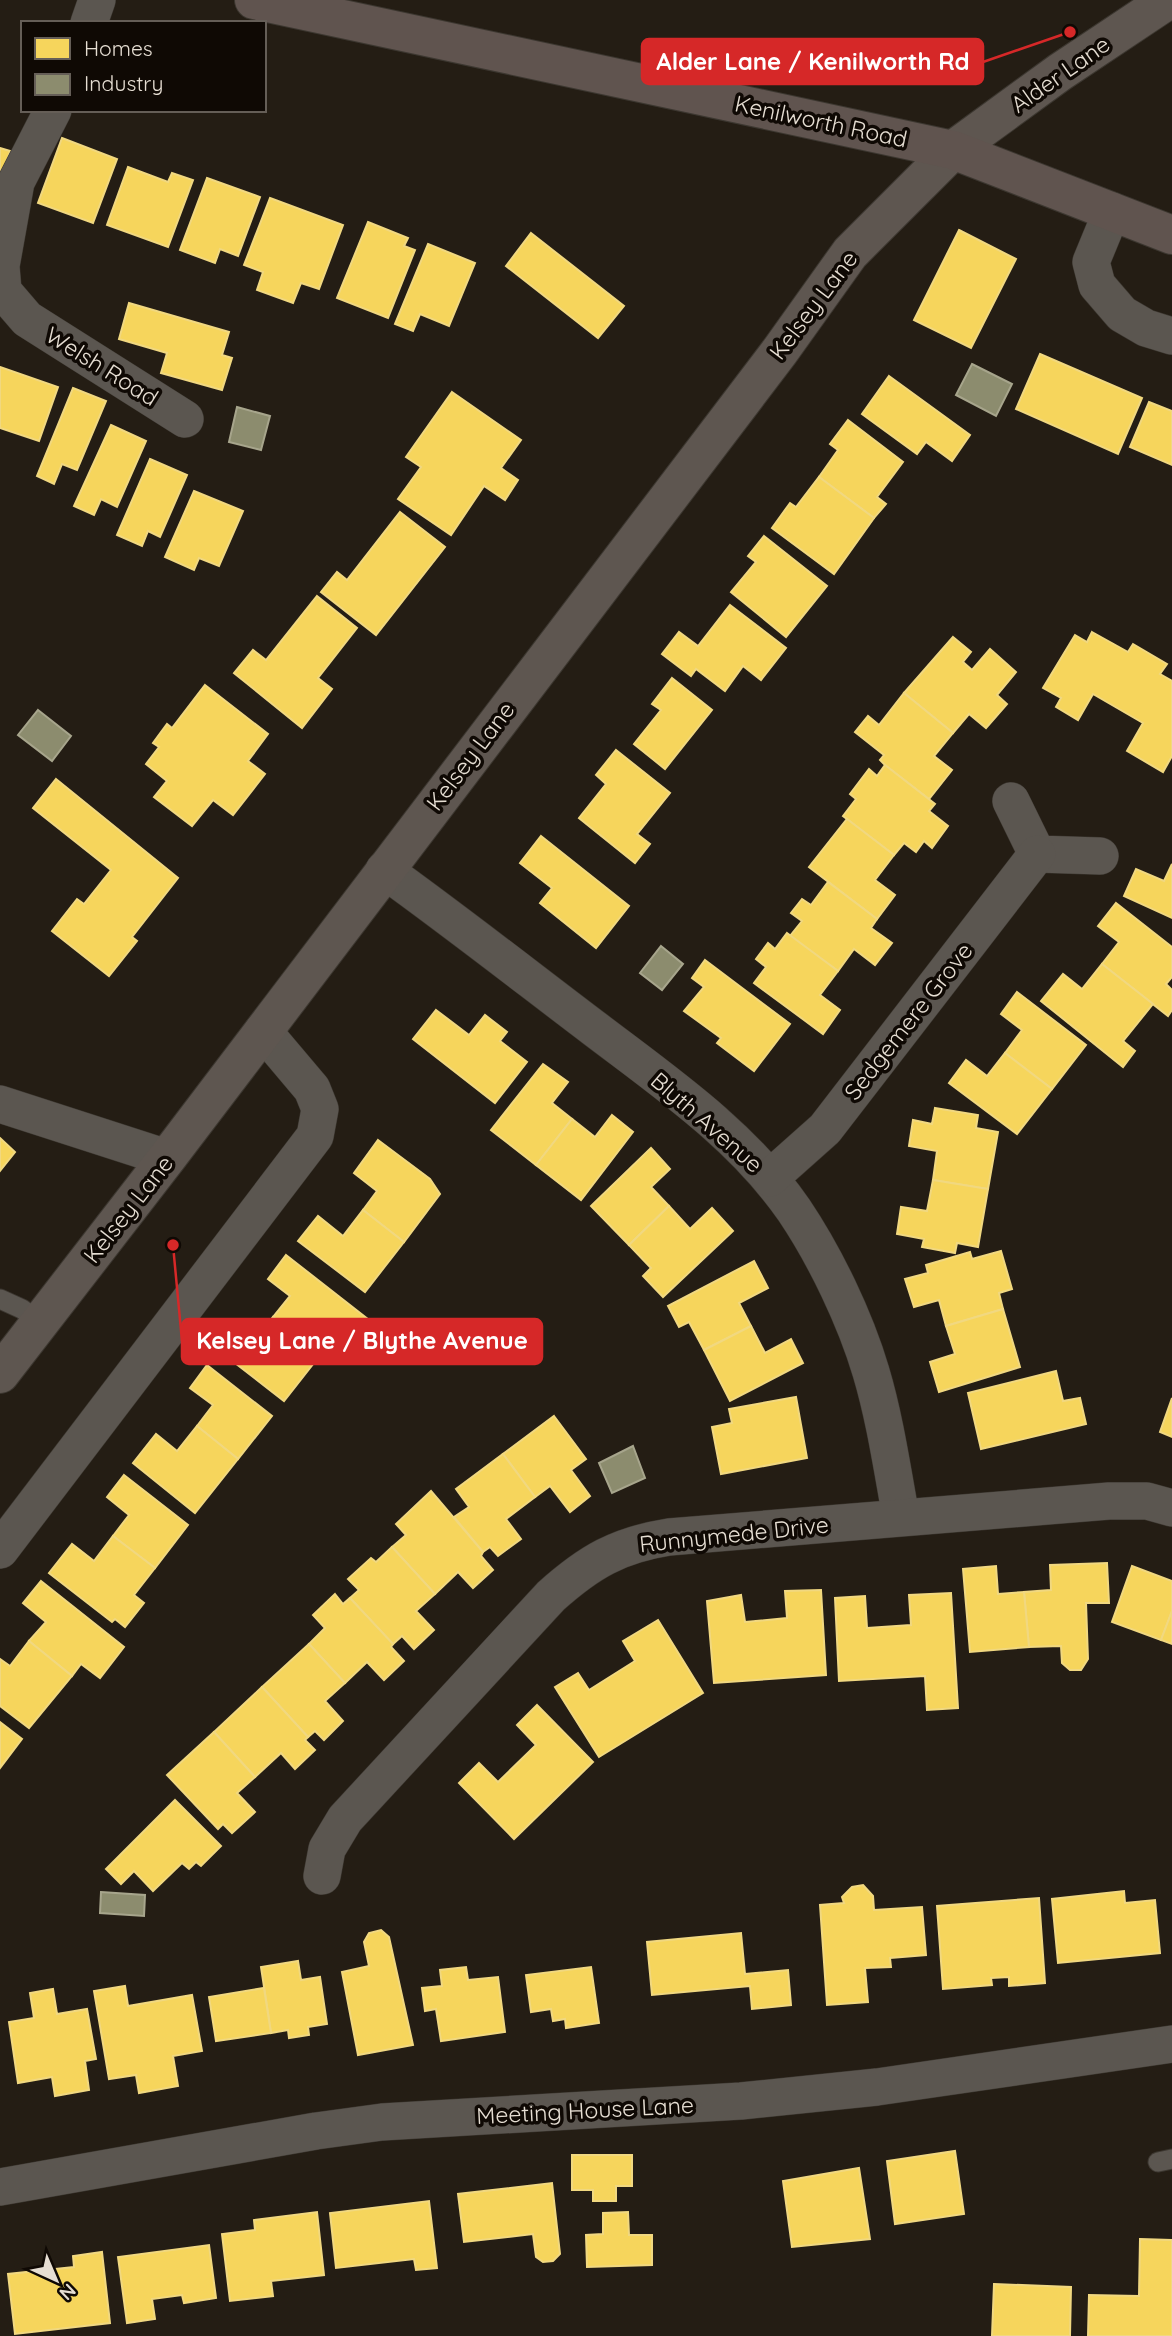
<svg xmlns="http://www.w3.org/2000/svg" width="1172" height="2336" viewBox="0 0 1172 2336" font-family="Quicksand,sans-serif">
<rect width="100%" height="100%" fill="#241d14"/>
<!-- homes -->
<g fill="#f6d55c" stroke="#f1d880" stroke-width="2">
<path d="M 62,138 L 117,159 L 93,223 L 38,203 Z"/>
<path d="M 0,148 L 10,151 L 0,187 Z"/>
<path d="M 128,167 L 168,182 L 172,173 L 193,180 L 168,247 L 107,225 Z"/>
<path d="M 207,178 L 260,197 L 238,256 L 220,249 L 215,263 L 180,250 Z"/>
<path d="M 270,198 L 343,225 L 319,289 L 301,283 L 293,303 L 257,290 L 263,272 L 244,265 Z"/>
<path d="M 368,222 L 408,238 L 404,246 L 415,250 L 388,318 L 337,298 Z"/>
<path d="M 959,230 L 1016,259 L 971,348 L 914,320 Z"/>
<path d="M 531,233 L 624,306 L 598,338 L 506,266 Z"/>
<path d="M 428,244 L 475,263 L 449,326 L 420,314 L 413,331 L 395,324 Z"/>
<path d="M 129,303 L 229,332 L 222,355 L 232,358 L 222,390 L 161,373 L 167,353 L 119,339 Z"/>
<path d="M 1040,354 L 1142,398 L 1118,454 L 1016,409 Z"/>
<path d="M 0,367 L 58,387 L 39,441 L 0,428 Z"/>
<path d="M 889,376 L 970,435 L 952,461 L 926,442 L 917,454 L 862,414 Z"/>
<path d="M 73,388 L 106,401 L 77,470 L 62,464 L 54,484 L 37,476 Z"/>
<path d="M 452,392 L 521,440 L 501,468 L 518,480 L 505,500 L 484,486 L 451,535 L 398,499 L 421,467 L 406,457 Z"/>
<path d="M 1149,402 L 1172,411 L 1172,465 L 1130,447 Z"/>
<path d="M 848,420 L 903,462 L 877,497 L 886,504 L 874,518 L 819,477 L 838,450 L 830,444 Z"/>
<path d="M 111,425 L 146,441 L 117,507 L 101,499 L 94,515 L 74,506 Z"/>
<path d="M 150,459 L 187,475 L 160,537 L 148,531 L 142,546 L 117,535 Z"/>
<path d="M 819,477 L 874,518 L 834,574 L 772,528 L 790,503 L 796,507 Z"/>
<path d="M 194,491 L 243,511 L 219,566 L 199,558 L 194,570 L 165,557 Z"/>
<path d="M 400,512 L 445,547 L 376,635 L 321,592 L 337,572 L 347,580 Z"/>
<path d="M 764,536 L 827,586 L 786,637 L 731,592 L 756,562 L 748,556 Z"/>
<path d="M 317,596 L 357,628 L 318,678 L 332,689 L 302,728 L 234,673 L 253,650 L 266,660 Z"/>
<path d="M 730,605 L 786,648 L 761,680 L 743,666 L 725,691 L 696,669 L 691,676 L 662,654 L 679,632 L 698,646 Z"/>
<path d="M 1092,632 L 1128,652 L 1133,644 L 1167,664 L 1160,674 L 1172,681 L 1172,756 L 1163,772 L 1127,751 L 1143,723 L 1093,694 L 1078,720 L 1056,707 L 1061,698 L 1043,688 L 1075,635 L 1087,642 Z"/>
<path d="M 953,637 L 971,652 L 963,662 L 972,670 L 990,649 L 1016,672 L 997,695 L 1007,704 L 986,728 L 969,714 L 953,733 L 904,693 Z"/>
<path d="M 672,678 L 712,710 L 665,769 L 634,744 L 661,710 L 652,704 Z"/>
<path d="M 205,685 L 268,734 L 248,761 L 265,774 L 233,815 L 213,800 L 192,826 L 154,797 L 167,781 L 146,764 L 159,747 L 153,743 L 167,724 L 172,728 Z"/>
<path d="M 904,693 L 953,733 L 934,756 L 952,770 L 929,799 L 885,765 L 880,760 L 884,755 L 855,732 L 868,716 L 879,725 Z"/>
<path d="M 616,750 L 670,793 L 637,834 L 650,844 L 635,863 L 579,818 L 606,784 L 596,775 Z"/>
<path d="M 885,765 L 935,804 L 929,811 L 948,826 L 932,848 L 924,841 L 916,852 L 904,843 L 894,855 L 843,816 L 856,799 L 850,794 L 869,769 L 877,776 Z"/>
<path d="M 56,779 L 178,878 L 132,937 L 137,941 L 109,976 L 52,931 L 77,899 L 84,904 L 111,870 L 33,808 Z"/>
<path d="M 847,819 L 894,855 L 875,880 L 895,895 L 877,919 L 809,867 Z"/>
<path d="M 541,836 L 629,906 L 596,948 L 540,903 L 552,888 L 520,863 Z"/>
<path d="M 1172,864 L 1172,918 L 1124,896 L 1136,869 L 1164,881 Z"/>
<path d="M 828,882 L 877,919 L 871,928 L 892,943 L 875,965 L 854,949 L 838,971 L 790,936 L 802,921 L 791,913 L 802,899 L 811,905 Z"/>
<path d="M 1116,903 L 1172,947 L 1172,977 L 1166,984 L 1172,990 L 1172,1010 L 1168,1016 L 1102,964 L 1119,942 L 1098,926 Z"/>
<path d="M 787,933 L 838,971 L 820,995 L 840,1010 L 823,1034 L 754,983 L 766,967 L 756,959 L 768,943 L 775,949 Z"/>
<path d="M 705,960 L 790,1024 L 754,1071 L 717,1043 L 721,1038 L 684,1011 L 704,987 L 692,978 Z"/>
<path d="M 1102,964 L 1153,1004 L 1123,1041 L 1135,1051 L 1123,1067 L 1041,1001 L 1063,974 L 1082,989 Z"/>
<path d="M 1017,992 L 1086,1045 L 1052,1089 L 1005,1053 L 1022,1030 L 1001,1014 Z"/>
<path d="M 436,1010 L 469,1035 L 485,1015 L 507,1032 L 500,1041 L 527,1062 L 495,1103 L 413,1039 Z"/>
<path d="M 1005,1053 L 1052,1089 L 1017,1134 L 949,1083 L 966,1060 L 987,1076 Z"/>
<path d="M 543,1064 L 568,1082 L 552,1103 L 572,1119 L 536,1165 L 491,1130 Z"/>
<path d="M 935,1108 L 978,1115 L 976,1128 L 998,1132 L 988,1189 L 933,1180 L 937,1151 L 909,1146 L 913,1120 L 932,1124 Z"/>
<path d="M 612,1115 L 633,1132 L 581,1200 L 536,1165 L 572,1119 L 595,1137 Z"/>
<path d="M 0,1138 L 15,1152 L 0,1171 Z"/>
<path d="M 378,1140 L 430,1179 L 440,1194 L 404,1242 L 363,1210 L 377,1191 L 354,1173 Z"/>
<path d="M 651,1148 L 670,1169 L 651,1187 L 669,1206 L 629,1245 L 591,1206 Z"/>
<path d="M 933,1180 L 988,1189 L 978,1247 L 957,1243 L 955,1253 L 922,1247 L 924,1239 L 897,1234 L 901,1207 L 927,1211 Z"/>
<path d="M 669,1206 L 690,1229 L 712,1208 L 733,1231 L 663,1297 L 643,1276 L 651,1268 L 629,1245 Z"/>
<path d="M 363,1210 L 404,1242 L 365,1292 L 298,1241 L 318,1216 L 343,1236 Z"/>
<path d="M 1001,1251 L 1012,1289 L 999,1293 L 1003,1309 L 946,1326 L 939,1300 L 914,1307 L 905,1279 L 928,1273 L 926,1265 L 970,1252 L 972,1259 Z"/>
<path d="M 286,1255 L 369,1320 L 351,1343 L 337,1332 L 321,1354 L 273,1317 L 290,1296 L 268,1279 Z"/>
<path d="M 754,1261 L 768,1288 L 739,1303 L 751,1326 L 704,1350 L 689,1322 L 679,1327 L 668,1306 Z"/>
<path d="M 1003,1309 L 1020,1367 L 939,1392 L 930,1362 L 955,1354 L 946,1326 Z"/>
<path d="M 273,1317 L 321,1354 L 284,1401 L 217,1349 L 234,1328 L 253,1343 Z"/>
<path d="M 751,1326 L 765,1353 L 791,1339 L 803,1363 L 730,1401 L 704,1350 Z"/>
<path d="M 207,1365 L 272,1416 L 238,1459 L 197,1426 L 213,1405 L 190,1388 Z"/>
<path d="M 1056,1371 L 1063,1401 L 1080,1398 L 1086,1424 L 981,1449 L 968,1393 Z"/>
<path d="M 796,1397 L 807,1458 L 721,1474 L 712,1427 L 732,1423 L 729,1409 Z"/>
<path d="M 1172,1398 L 1172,1437 L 1160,1432 Z"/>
<path d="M 554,1416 L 586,1459 L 571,1470 L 590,1496 L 570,1512 L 550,1486 L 535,1497 L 503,1454 Z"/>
<path d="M 197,1426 L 238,1459 L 195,1513 L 133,1463 L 156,1434 L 177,1451 Z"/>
<path d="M 503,1454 L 535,1497 L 506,1519 L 521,1539 L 498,1556 L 490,1547 L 483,1552 L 454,1517 L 469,1507 L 456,1489 Z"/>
<path d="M 124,1475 L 188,1525 L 155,1568 L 113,1536 L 129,1515 L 107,1497 Z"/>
<path d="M 431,1491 L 483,1552 L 481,1556 L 493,1570 L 473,1588 L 458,1572 L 435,1594 L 392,1547 L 406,1535 L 396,1524 Z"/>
<path d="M 113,1536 L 155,1568 L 134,1595 L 144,1603 L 125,1627 L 115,1619 L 112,1622 L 49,1573 L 72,1544 L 94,1561 Z"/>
<path d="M 392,1547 L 435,1594 L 416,1611 L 434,1630 L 414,1649 L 402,1636 L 393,1644 L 350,1598 L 359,1590 L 348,1579 L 371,1558 L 376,1562 Z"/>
<path d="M 1107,1563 L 1109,1603 L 1086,1603 L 1088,1659 L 1081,1670 L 1070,1670 L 1062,1663 L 1061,1646 L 1029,1647 L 1024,1592 L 1051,1590 L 1050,1565 Z"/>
<path d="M 996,1566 L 998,1594 L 1024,1592 L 1029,1647 L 970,1652 L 963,1569 Z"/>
<path d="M 1132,1566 L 1172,1581 L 1172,1611 L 1161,1640 L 1112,1622 Z"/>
<path d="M 41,1581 L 124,1647 L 100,1678 L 81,1664 L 72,1676 L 29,1641 L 46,1622 L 23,1603 Z"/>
<path d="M 821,1590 L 826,1675 L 714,1683 L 707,1601 L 741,1595 L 745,1622 L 787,1618 L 785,1591 Z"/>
<path d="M 951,1593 L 958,1708 L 927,1710 L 925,1676 L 839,1681 L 835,1598 L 865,1596 L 867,1628 L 911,1625 L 909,1595 Z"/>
<path d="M 335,1594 L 343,1604 L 350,1598 L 393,1644 L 391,1647 L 404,1661 L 384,1680 L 367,1662 L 345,1683 L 309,1644 L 325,1628 L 313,1615 Z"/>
<path d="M 1172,1611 L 1172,1644 L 1161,1640 Z"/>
<path d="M 658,1620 L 703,1693 L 599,1757 L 555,1687 L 578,1673 L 589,1690 L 635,1661 L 623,1641 Z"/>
<path d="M 29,1641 L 72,1676 L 29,1728 L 0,1706 L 0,1659 L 10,1666 Z"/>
<path d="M 309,1644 L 345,1683 L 325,1701 L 343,1721 L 324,1740 L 315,1731 L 308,1737 L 262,1687 Z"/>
<path d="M 262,1687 L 308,1737 L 305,1740 L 315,1750 L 295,1769 L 281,1753 L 255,1777 L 214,1732 Z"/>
<path d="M 537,1705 L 593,1762 L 514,1839 L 459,1783 L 479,1763 L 498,1782 L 536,1745 L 517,1725 Z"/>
<path d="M 0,1722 L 22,1739 L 0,1768 Z"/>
<path d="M 214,1732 L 255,1777 L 237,1793 L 255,1812 L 232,1833 L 223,1824 L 218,1829 L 167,1775 Z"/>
<path d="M 175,1800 L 221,1846 L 201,1866 L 196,1862 L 189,1869 L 182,1863 L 153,1891 L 134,1871 L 121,1884 L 106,1869 Z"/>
<path d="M 863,1885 L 873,1896 L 874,1910 L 922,1907 L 926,1955 L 890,1958 L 891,1967 L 865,1968 L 868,2002 L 827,2005 L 820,1905 L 844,1903 L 842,1897 L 852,1887 Z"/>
<path d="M 1124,1891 L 1125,1903 L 1155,1900 L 1160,1953 L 1058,1963 L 1052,1899 Z"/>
<path d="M 1039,1898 L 1045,1983 L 1009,1986 L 1009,1977 L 991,1978 L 992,1985 L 943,1989 L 937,1906 Z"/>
<path d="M 381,1930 L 389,1937 L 413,2045 L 358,2055 L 342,1972 L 369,1966 L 364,1942 L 369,1933 Z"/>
<path d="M 741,1933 L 745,1974 L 788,1970 L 791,2005 L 752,2009 L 750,1986 L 652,1995 L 647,1942 Z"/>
<path d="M 298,1961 L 301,1980 L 320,1977 L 327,2024 L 308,2027 L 309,2035 L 289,2038 L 288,2030 L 271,2033 L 261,1967 Z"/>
<path d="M 466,1967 L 468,1980 L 498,1977 L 505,2032 L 441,2041 L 436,2009 L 425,2011 L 422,1988 L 442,1986 L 440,1970 Z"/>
<path d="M 591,1967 L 599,2023 L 566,2028 L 565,2019 L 553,2021 L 551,2009 L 531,2012 L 526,1975 Z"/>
<path d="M 125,1986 L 128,2006 L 192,1995 L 202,2051 L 173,2056 L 178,2086 L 139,2093 L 136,2075 L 109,2079 L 94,1991 Z"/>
<path d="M 264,1988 L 271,2033 L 216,2041 L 209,1997 Z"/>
<path d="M 53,1989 L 57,2014 L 87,2009 L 96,2059 L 85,2061 L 89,2090 L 55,2096 L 52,2077 L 18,2083 L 9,2022 L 34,2018 L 30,1993 Z"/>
<path d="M 955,2151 L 964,2214 L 895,2224 L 887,2161 Z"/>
<path d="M 572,2155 L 632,2155 L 632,2186 L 616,2186 L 616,2201 L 593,2201 L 593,2190 L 572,2190 Z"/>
<path d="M 859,2168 L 870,2239 L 792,2247 L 783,2181 Z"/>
<path d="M 552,2183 L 560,2254 L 553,2261 L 543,2262 L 536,2257 L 533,2234 L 464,2242 L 458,2194 Z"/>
<path d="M 429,2201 L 437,2268 L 416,2270 L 414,2259 L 336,2268 L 330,2213 Z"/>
<path d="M 317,2212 L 324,2275 L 271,2281 L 273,2296 L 230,2301 L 222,2234 L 255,2230 L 254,2220 Z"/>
<path d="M 628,2212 L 629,2235 L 652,2235 L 652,2265 L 587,2267 L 586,2235 L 603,2234 L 603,2213 Z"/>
<path d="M 1140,2239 L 1172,2240 L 1172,2336 L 1088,2336 L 1089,2295 L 1139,2296 Z"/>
<path d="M 209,2245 L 216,2298 L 184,2303 L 182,2295 L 152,2299 L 155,2319 L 127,2323 L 118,2257 Z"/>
<path d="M 102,2252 L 110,2323 L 15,2334 L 8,2274 L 74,2267 L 73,2256 Z"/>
<path d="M 994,2284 L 1071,2287 L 1070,2336 L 992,2336 Z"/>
</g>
<!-- industry -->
<g fill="#8c8c6e" stroke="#a7a58c" stroke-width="2">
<path d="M 972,364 L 1012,384 L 996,416 L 956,395 Z"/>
<path d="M 237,407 L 270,416 L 261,450 L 229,442 Z"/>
<path d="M 38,710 L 71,736 L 52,761 L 18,735 Z"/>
<path d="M 661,946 L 683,964 L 662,990 L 640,973 Z"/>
<path d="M 633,1446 L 645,1478 L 612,1493 L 599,1463 Z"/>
<path d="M 101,1892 L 145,1895 L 144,1916 L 100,1913 Z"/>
</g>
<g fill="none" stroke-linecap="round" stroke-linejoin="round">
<!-- lane casing -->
<g stroke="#3c3730" stroke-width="21">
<g id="lane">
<path d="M 0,1299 L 22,1309 L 40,1322"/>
<path d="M 1158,2162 L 1172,2159"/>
</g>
</g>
<!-- street casing -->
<g stroke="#3c3730" stroke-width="38">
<g id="street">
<path d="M 89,23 L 97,0"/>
<path d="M 53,110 L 16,182 L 1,266 L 3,291 L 27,319 L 185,419"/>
<path d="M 1112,211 L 1091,262 L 1097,285 L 1122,314 L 1146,328 L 1172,336"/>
<path d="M 1011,801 L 1037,854 L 1100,856"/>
<path d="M 384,870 C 455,921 525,976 595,1029 C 666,1083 742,1135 794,1210 C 825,1256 855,1318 871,1372 C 885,1419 892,1468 901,1517"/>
<path d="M 0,1104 L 167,1158"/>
<path d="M 770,1178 L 825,1129 L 1037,854"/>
<path d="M 0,1550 L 315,1136 L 320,1109 L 312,1089 L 263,1031"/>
<path d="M 322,1876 L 327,1849 L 345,1819 L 551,1596 C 589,1562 618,1545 669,1537 L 1109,1501 L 1147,1501 L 1172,1508"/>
<path d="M 0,2187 L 316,2131 L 382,2122 L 741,2101 L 877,2087 L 1172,2044"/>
</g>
</g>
<!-- secondary casing -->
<g stroke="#3c3730" stroke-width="40">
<path id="secondary" d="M 0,1374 L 167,1158 L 780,351 L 850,253 L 953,150 L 1060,72 L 1168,0"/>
</g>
<!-- highway casing -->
<g stroke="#3c3730" stroke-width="40">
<path id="highway" d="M 254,0 L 953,150 L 1172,235"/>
</g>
<!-- lane -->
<use href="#lane" stroke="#5b5650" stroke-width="19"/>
<!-- street -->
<use href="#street" stroke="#5b5650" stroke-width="37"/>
<!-- secondary -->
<use href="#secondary" stroke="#5e5650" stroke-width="38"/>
<!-- highway -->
<use href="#highway" stroke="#60544f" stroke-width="38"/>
</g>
<g text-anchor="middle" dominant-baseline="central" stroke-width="7" stroke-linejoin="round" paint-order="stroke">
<!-- street labels -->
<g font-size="23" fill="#e6ded3" stroke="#0f0904">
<text transform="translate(1060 74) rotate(-35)">Alder Lane</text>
<text transform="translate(821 121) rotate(12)">Kenilworth Road</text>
<text transform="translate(813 305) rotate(-53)">Kelsey Lane</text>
<text transform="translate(102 366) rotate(32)">Welsh Road</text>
<text transform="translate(470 756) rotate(-53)">Kelsey Lane</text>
<text transform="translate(908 1021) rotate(-52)">Sedgemere Grove</text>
<text transform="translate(707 1122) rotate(41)">Blyth Avenue</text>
<text transform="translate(128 1209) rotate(-52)">Kelsey Lane</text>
<text transform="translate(734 1534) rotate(-6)">Runnymede Drive</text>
<text transform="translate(585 2110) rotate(-3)">Meeting House Lane</text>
</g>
</g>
<!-- callouts -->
<path fill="none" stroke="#d62828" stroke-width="2.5" d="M1070 32L983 62M173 1245L182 1341"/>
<g fill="#d62828" stroke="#0f0904" stroke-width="2.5">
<circle cx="1070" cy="32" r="7"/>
<circle cx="173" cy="1245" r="7"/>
</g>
<g fill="#d62828" stroke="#d62828" stroke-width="2.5">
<rect x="642" y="39" width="341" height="45" rx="7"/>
<rect x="182" y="1319" width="360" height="45" rx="7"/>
</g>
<g font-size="24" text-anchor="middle" font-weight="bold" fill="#fff">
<text x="813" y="70">Alder Lane / Kenilworth Rd</text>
<text x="362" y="1349">Kelsey Lane / Blythe Avenue</text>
</g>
<!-- legend -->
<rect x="21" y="21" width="245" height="91" fill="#0f0904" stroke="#655e57" stroke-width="2"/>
<rect x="35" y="38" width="35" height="21" fill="#f6d55c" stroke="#655e57" stroke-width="2"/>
<text x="84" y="56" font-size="21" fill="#e6ded3">Homes</text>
<rect x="35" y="74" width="35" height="21" fill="#8c8c6e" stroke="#655e57" stroke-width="2"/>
<text x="84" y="91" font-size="21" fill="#e6ded3">Industry</text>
<!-- north arrow -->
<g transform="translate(56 2280) rotate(136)" stroke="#0f0904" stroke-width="5" paint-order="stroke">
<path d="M0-5L12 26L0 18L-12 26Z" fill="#e6ded3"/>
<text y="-10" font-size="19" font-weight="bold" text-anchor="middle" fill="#e6ded3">N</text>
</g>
</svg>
